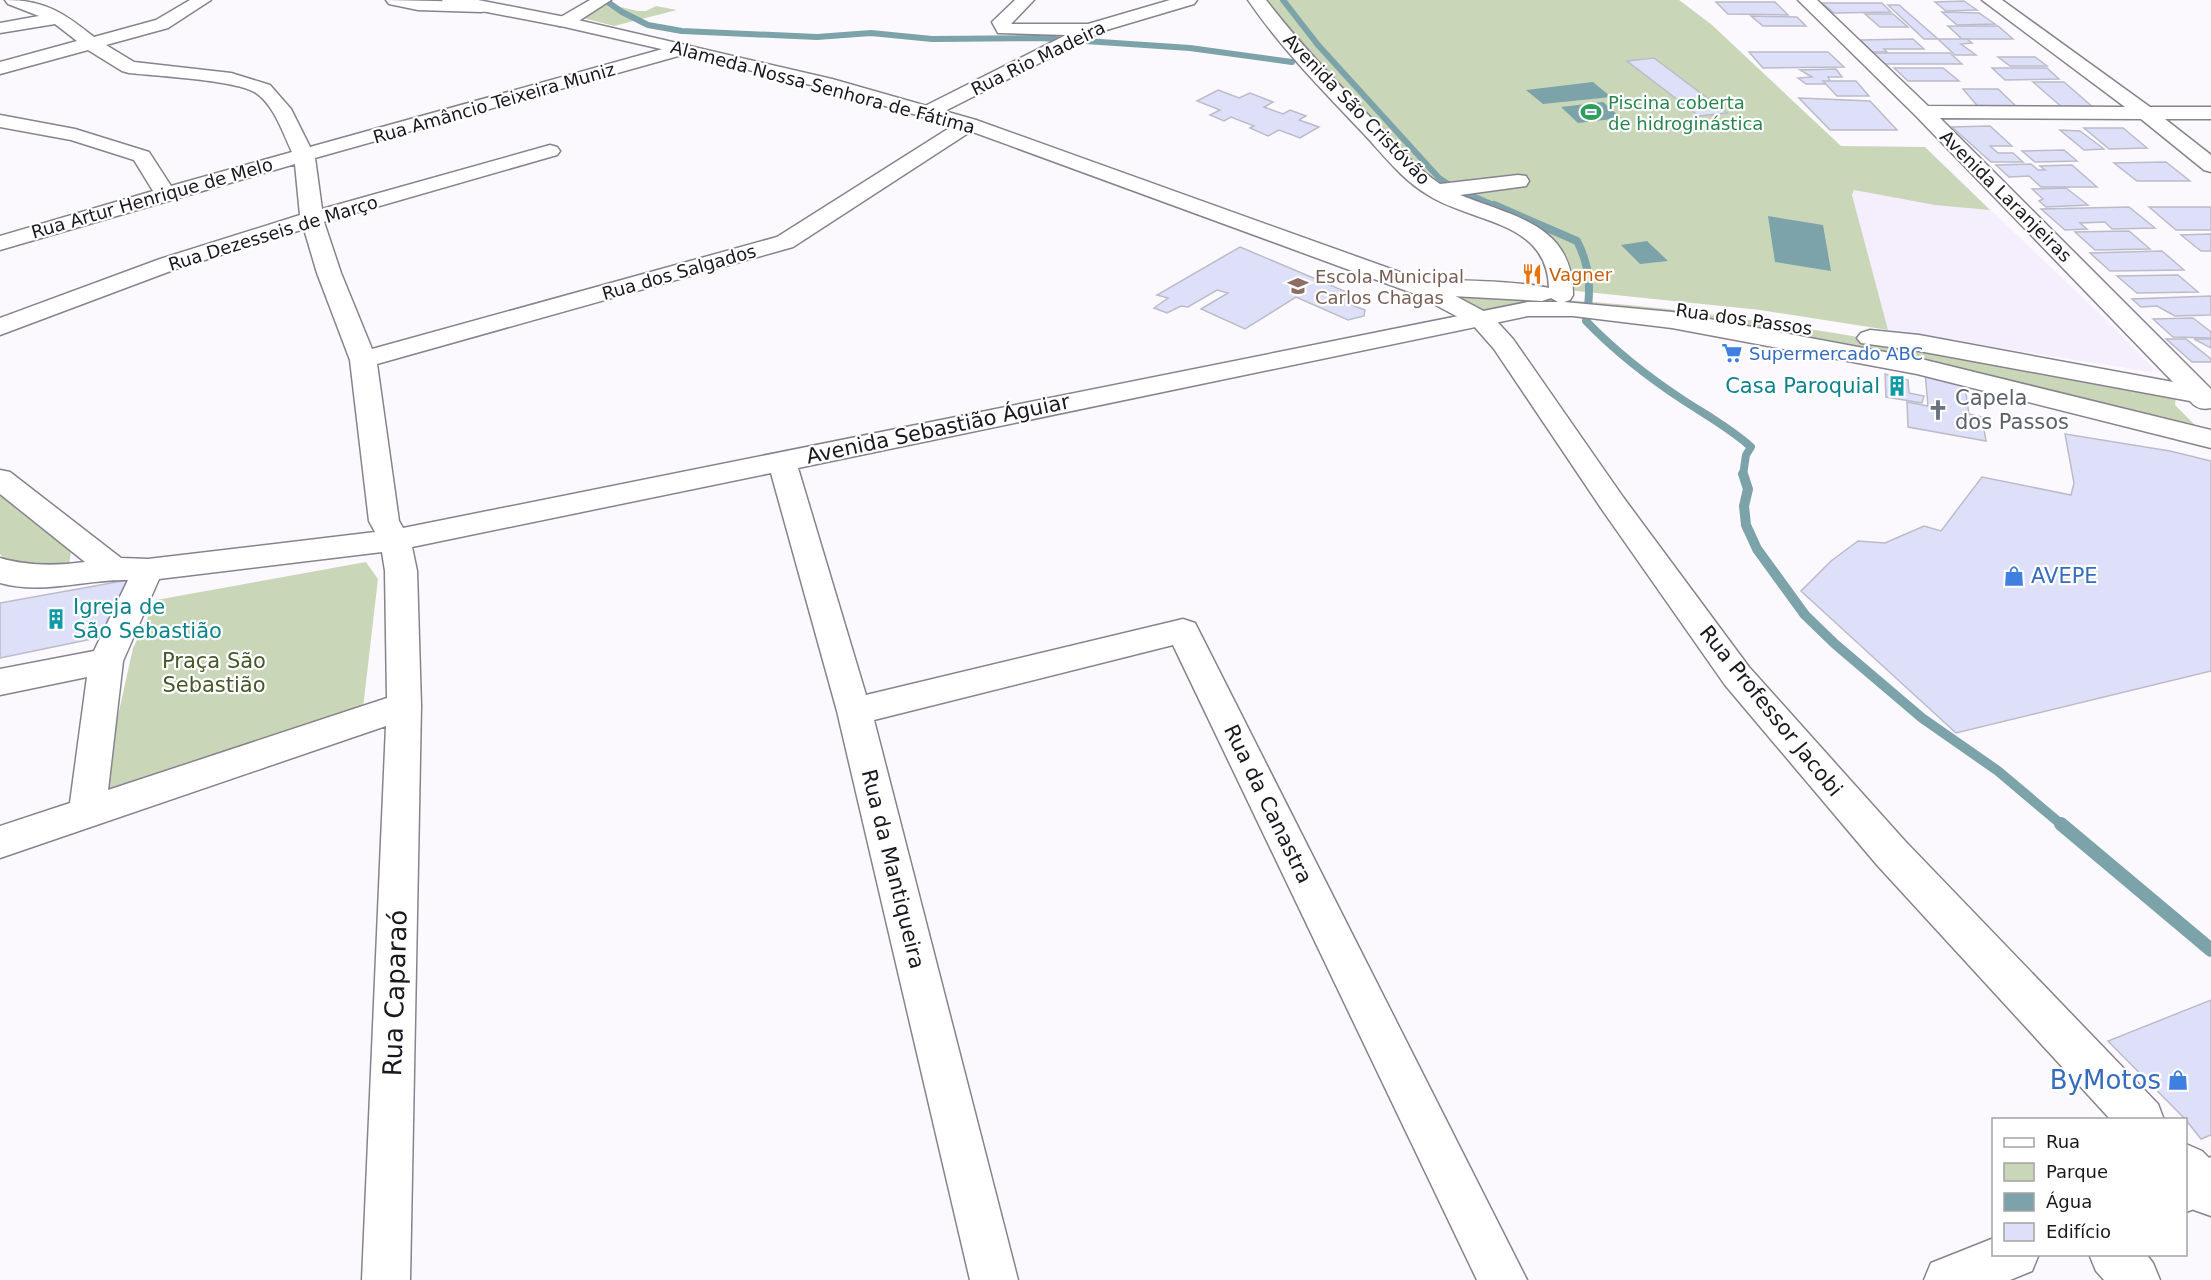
<svg xmlns="http://www.w3.org/2000/svg" width="2211" height="1280" viewBox="0 0 2211 1280" font-family="'DejaVu Sans',sans-serif">
<rect width="100%" height="100%" fill="#fbf9fe"/>
<!-- built -->
<path fill="#f4eefd" d="M 1679,0 L 1712,25 L 1841,146 L 1925,147 L 2106,320 L 2153,368 L 2152,372 L 1888,330 L 1851,194 Z"/>
<!-- green -->
<g fill="#c9d7b8">
<path d="M 1267,0 L 1679,0 L 1712,25 L 1841,146 L 1925,147 L 1990,210 L 1935,205 L 1854,190 L 1852,195 L 1888,330 L 1760,310 L 1567,290 C 1568,269 1566,252 1551,238 L 1439,185 L 1397,150 L 1283,23 Z"/>
<path d="M 603,3 L 638,11 L 646,11 L 656,6 L 677,10 L 614,26 L 579,17 Z"/>
<path d="M 1463,295 C 1531,298 1599,301 1667,309 C 1838,329 2007,365 2176,396 L 2175,405 L 2197,427 L 1913,364 L 1568,307 L 1485,315 L 1460,299 Z"/>
<path d="M 0,488 L 72,546 L 69,565 L 15,571 L 0,554 Z"/>
<path d="M 366,562 L 378,579 L 363,708 L 100,797 L 133,648 L 156,600 Z"/>
</g>
<!-- water -->
<g fill="#7ca2aa">
<path d="M 1593,82 L 1611,97 L 1543,104 L 1526,90 Z"/>
<path d="M 1603,102 L 1621,118 L 1578,123 L 1561,107 Z"/>
<path d="M 1768,216 L 1823,225 L 1831,271 L 1775,262 Z"/>
<path d="M 1647,241 L 1668,261 L 1640,264 L 1621,245 Z"/>
</g>
<g fill="none" stroke-linecap="round" stroke-linejoin="round">
<!-- stream-far3 -->
<g stroke="#7ca2aa" stroke-width="6">
<path d="M 605,0 L 622,12 L 648,25 L 682,31 L 817,37 L 871,33 L 932,39 L 1040,38 L 1190,48 L 1292,62"/>
<path d="M 1283,0 L 1318,45 L 1439,178 L 1454,188 L 1498,207"/>
</g>
<!-- stream-far2 -->
<path stroke="#7ca2aa" stroke-width="8" d="M 1494,205 L 1577,241 C 1591,268 1591,291 1586,321 C 1615,351 1648,377 1683,400 C 1706,415 1730,428 1751,447 L 1746,455 L 1743,475"/>
<!-- stream-far1 -->
<path stroke="#7ca2aa" stroke-width="10" d="M 1743,474 L 1748,489 L 1744,506 L 1746,525 L 1757,549 L 1805,615 L 1835,644 L 1922,718 L 1998,771 L 2062,825"/>
<!-- stream -->
<path stroke="#7ca2aa" stroke-width="14" d="M 2061,824 L 2211,950"/>
</g>
<!-- building -->
<g fill="#dee0f9" stroke="#bbbcc8" stroke-width="1.5">
<path d="M 1964,1 L 1977,10 L 1946,11 L 1935,2 Z"/>
<path d="M 1716,2 L 1775,2 L 1788,15 L 1728,14 Z"/>
<path d="M 1822,3 L 1882,3 L 1891,12 L 1834,13 Z"/>
<path d="M 1888,5 L 1899,5 L 1938,39 L 1924,39 Z"/>
<path d="M 1942,12 L 1979,13 L 1995,24 L 1957,25 Z"/>
<path d="M 1865,14 L 1893,14 L 1908,27 L 1880,27 Z"/>
<path d="M 1751,16 L 1797,17 L 1806,26 L 1763,26 Z"/>
<path d="M 1948,26 L 1998,26 L 2013,39 L 1962,39 Z"/>
<path d="M 1913,39 L 1924,49 L 1884,49 L 1887,52 L 1872,52 L 1860,40 Z"/>
<path d="M 1938,39 L 1967,39 L 1972,43 L 1961,44 L 1976,55 L 1955,55 Z"/>
<path d="M 1749,52 L 1828,52 L 1844,67 L 1763,68 Z"/>
<path d="M 1872,53 L 1950,53 L 1962,64 L 1882,64 Z"/>
<path d="M 1998,57 L 2035,57 L 2047,66 L 2010,66 Z"/>
<path d="M 1654,58 L 1727,113 L 1699,116 L 1627,61 Z"/>
<path d="M 1894,68 L 1943,68 L 1959,81 L 1908,81 Z"/>
<path d="M 1992,68 L 2047,68 L 2059,79 L 2005,80 Z"/>
<path d="M 1836,69 L 1842,77 L 1828,77 L 1832,84 L 1806,84 L 1798,78 L 1812,77 L 1800,70 Z"/>
<path d="M 1823,81 L 1856,81 L 1869,96 L 1837,96 Z"/>
<path d="M 2033,82 L 2064,82 L 2095,109 L 2064,109 Z"/>
<path d="M 1963,89 L 1998,89 L 2020,110 L 1981,110 Z"/>
<path d="M 1218,90 L 1239,98 L 1250,93 L 1273,102 L 1264,107 L 1283,114 L 1290,110 L 1306,116 L 1299,120 L 1319,127 L 1300,138 L 1279,130 L 1268,136 L 1250,128 L 1254,126 L 1231,117 L 1224,121 L 1210,115 L 1220,110 L 1197,101 Z"/>
<path d="M 1799,98 L 1870,101 L 1897,130 L 1830,130 Z"/>
<path d="M 1990,126 L 2012,146 L 1990,146 L 1998,153 L 2013,153 L 2023,162 L 1991,162 L 1952,127 Z"/>
<path d="M 2084,128 L 2123,128 L 2147,148 L 2109,149 Z"/>
<path d="M 2060,130 L 2080,131 L 2104,149 L 2084,150 Z"/>
<path d="M 2064,150 L 2077,161 L 2035,162 L 2022,151 Z"/>
<path d="M 2166,162 L 2190,181 L 2137,181 L 2114,163 Z"/>
<path d="M 2031,164 L 2038,170 L 2045,170 L 2040,166 L 2072,165 L 2097,187 L 2041,187 L 2029,176 L 2009,177 L 1996,165 Z"/>
<path d="M 2066,188 L 2088,205 L 2046,207 L 2039,201 L 2043,199 L 2032,189 Z"/>
<path d="M 2129,207 L 2155,228 L 2112,229 L 2105,222 L 2080,223 L 2087,229 L 2065,230 L 2041,209 Z"/>
<path d="M 2149,207 L 2211,207 L 2211,230 L 2176,230 Z"/>
<path d="M 2129,231 L 2150,249 L 2095,250 L 2075,232 Z"/>
<path d="M 2211,234 L 2211,251 L 2201,251 L 2181,235 Z"/>
<path d="M 1240,247 L 1349,293 L 1354,300 L 1349,304 L 1365,310 L 1364,316 L 1348,320 L 1296,297 L 1245,329 L 1201,309 L 1228,293 L 1217,290 L 1188,307 L 1181,306 L 1167,313 L 1154,308 L 1168,298 L 1157,295 Z"/>
<path d="M 2162,251 L 2184,270 L 2110,271 L 2090,253 Z"/>
<path d="M 2178,275 L 2198,292 L 2137,293 L 2117,276 Z"/>
<path d="M 2211,296 L 2211,315 L 2175,316 L 2157,306 L 2141,307 L 2132,299 Z"/>
<path d="M 2193,318 L 2211,332 L 2211,338 L 2173,337 L 2153,319 Z"/>
<path d="M 2166,339 L 2186,339 L 2211,359 L 2211,362 L 2192,362 Z"/>
<path d="M 2194,339 L 2211,339 L 2211,348 Z"/>
<path d="M 1925,372 L 1964,381 L 1969,414 L 1982,417 L 1986,441 L 1908,427 L 1907,402 L 1928,406 Z"/>
<path d="M 1885,374 L 1908,380 L 1909,393 L 1924,396 L 1922,403 L 1886,397 Z"/>
<path d="M 2065,434 L 2170,451 L 2211,461 L 2211,671 L 1956,733 L 1801,591 L 1831,561 L 1858,541 L 1885,543 L 1924,526 L 1941,531 L 1982,477 L 2071,495 L 2074,483 Z"/>
<path d="M 128,580 L 106,636 L 0,658 L 0,603 Z"/>
<path d="M 2211,1000 L 2211,1135 L 2201,1139 L 2186,1120 L 2108,1041 Z"/>
</g>
<g fill="none" stroke-linecap="round" stroke-linejoin="round">
<!-- minor casing -->
<g stroke="#87838e" stroke-width="3">
<g id="minor">
<path d="M 5,0 C 45,0 64,13 94,37 L 156,20 L 190,0 L 211,0 L 168,28 L 106,45 L 134,62 L 231,73 L 270,85 L 291,109 L 310,147 L 677,45 L 689,45 L 692,49 L 689,53 L 315,158 L 322,209 L 550,145 L 557,147 L 560,151 L 557,155 L 324,222 L 341,273 L 372,349 L 777,237 L 962,120 L 976,120 L 979,124 L 976,128 L 793,247 L 377,364 L 399,521 L 403,528 L 1528,302 L 1558,302 L 1551,298 L 1542,301 L 1415,294 L 1412,289 L 1415,284 C 1442,277 1522,282 1549,288 C 1547,220 1474,224 1428,195 C 1401,179 1383,154 1362,132 C 1322,90 1281,48 1248,0 L 1266,0 C 1300,44 1338,84 1377,124 C 1397,145 1416,168 1440,184 L 1518,175 L 1526,176 L 1529,181 L 1526,186 L 1460,195 C 1514,217 1573,224 1573,295 L 1570,300 L 1564,302 L 1672,312 L 1917,358 L 2211,430 L 2211,448 L 1917,374 L 1672,328 L 1573,316 L 1528,316 L 798,468 L 866,695 L 1183,619 L 1195,623 L 1527,1280 L 1477,1280 L 1173,645 L 874,720 L 1018,1280 L 970,1280 L 837,711 L 771,473 L 412,547 L 417,571 L 421,706 L 410,1280 L 362,1280 L 386,726 L 0,858 L 0,826 L 70,803 L 87,677 L 0,695 L 0,669 L 94,651 L 128,580 C 86,579 42,595 0,583 L 0,558 C 27,566 56,566 85,562 L 0,494 L 0,470 L 10,472 L 121,558 L 148,559 L 375,532 L 369,521 L 350,360 L 317,273 L 304,229 L 176,269 L 0,335 L 0,318 L 160,259 L 300,215 L 295,164 L 0,250 L 0,236 L 153,191 L 134,160 L 71,140 L 0,127 L 0,115 L 75,129 L 149,152 L 171,186 L 292,152 C 283,133 274,105 256,93 C 237,80 156,76 129,73 L 122,71 L 88,50 L 0,74 L 0,62 L 77,41 L 55,24 L 0,33 L 0,23 L 39,16 L 8,4 ZM 382,552 L 385,571 L 387,698 L 108,790 L 123,661 L 159,579 Z"/>
<path d="M 386,0 L 481,2 L 487,3 L 490,7 L 487,11 L 481,12 L 418,10 L 389,4 Z"/>
<path d="M 590,0 L 611,0 L 571,26 L 559,26 L 556,22 L 559,18 Z"/>
<path d="M 1015,0 L 1034,0 L 1011,24 L 1088,24 L 1170,0 L 1197,0 L 1194,4 L 1103,31 L 933,117 L 919,117 L 916,113 L 919,109 L 1066,35 L 998,33 L 992,22 Z"/>
<path d="M 1798,0 L 1817,0 L 1928,106 L 2125,107 L 1982,0 L 2002,0 L 2150,107 L 2211,107 L 2211,119 L 2165,119 L 2211,155 L 2211,172 L 2204,170 L 2141,119 L 1940,118 L 2211,389 L 2211,408 C 2202,410 2196,408 2190,401 L 1919,351 L 1861,343 L 1857,338 L 1861,333 L 1870,330 L 1919,335 L 2173,382 L 1916,116 Z"/>
<path d="M 2211,1157 L 2211,1203 L 2186,1212 L 2186,1166 Z"/>
<path d="M 1994,1238 L 1994,1254 L 2039,1254 L 2032,1271 L 2010,1280 L 1924,1280 L 1931,1263 Z"/>
<path d="M 2089,1254 L 2146,1254 L 2153,1263 L 2160,1280 L 2104,1280 L 2096,1271 Z"/>
</g>
</g>
<!-- major casing -->
<g stroke="#87838e" stroke-width="3">
<g id="major">
<path d="M 442,0 L 478,0 L 565,17 L 832,79 L 976,120 L 1433,284 L 1491,315 L 1513,339 L 1623,497 L 1749,667 L 1905,841 L 2158,1104 L 2164,1120 L 2111,1120 L 1877,865 L 1725,685 L 1603,511 L 1494,349 L 1473,325 L 1415,294 L 962,128 L 819,87 L 683,54 L 565,27 L 451,5 L 445,4 Z"/>
<path d="M 2186,1144 L 2202,1151 L 2211,1160 L 2211,1216 L 2194,1210 L 2186,1200 Z"/>
</g>
</g>
<!-- minor -->
<use href="#minor" fill="#fff" fill-rule="evenodd"/>
<!-- major -->
<use href="#major" fill="#fff" fill-rule="evenodd"/>
</g>
<!-- icons -->
<defs>
<g id="stadium-bare" transform="scale(1.62)"><path d="M0-5a6.5 5 0 1 0 0 10a6.5 5 0 1 0 0-10ZM-3.5-1.8h7v3.6h-7Z" fill="#2e9e5b" stroke="#fff" stroke-width="2.5" paint-order="stroke"/></g>
<g id="restaurant-bare" transform="scale(1.62)"><path d="M-5-6h1v4h1v-4h1v4h1v-4h1v5L-1.5 .5V6h-2V.5L-5-1ZM5-6V6H3V1.5H1.5Q1.5-4 5-6Z" fill="#e8710a" stroke="#fff" stroke-width="2.5" paint-order="stroke"/></g>
<g id="school-bare" transform="scale(1.62)"><path d="M0-5L7-2L0 1L-7-2ZM-4 1L0 2.5L4 1V4Q0 6-4 4Z" fill="#8d6e63" stroke="#fff" stroke-width="2.5" paint-order="stroke"/></g>
<g id="supermarket-bare" transform="scale(1.62)"><path d="M-6-5.5h2.5l.6 2H6L4.5 2H-2.5L-4.4-4H-6ZM-1.5 3.2a1.3 1.3 0 1 0 .1 0ZM3 3.2a1.3 1.3 0 1 0 .1 0Z" fill="#3f7fe0" stroke="#fff" stroke-width="2.5" paint-order="stroke"/></g>
<g id="building-bare" transform="scale(1.62)"><path d="M-4-6H4V6H1V3H-1V6H-4ZM-2.5-4.3h1.7v1.8h-1.7ZM.8-4.3h1.7v1.8H.8ZM-2.5-1h1.7V.8h-1.7ZM.8-1h1.7V.8H.8Z" fill="#0f9aa8" stroke="#fff" stroke-width="2.5" paint-order="stroke"/></g>
<g id="church-bare" transform="scale(1.62)"><path d="M-1.2-6h2.4v3.5h3.3v2.4h-3.3V6h-2.4V-.1h-3.3v-2.4h3.3Z" fill="#6b7280" stroke="#fff" stroke-width="2.5" paint-order="stroke"/></g>
<g id="shop-bare" transform="scale(1.62)"><path d="M-5-2.5h2.3a2.7 3.5 0 0 1 5.4 0H5L5.5 6h-11ZM-1.5-2.5h3a1.5 2.3 0 0 0-3 0Z" fill="#3f7fe0" stroke="#fff" stroke-width="2.5" paint-order="stroke"/></g>
</defs>
<g fill-rule="evenodd">
<use href="#stadium-bare" x="1591" y="112"/>
<use href="#restaurant-bare" x="1532" y="274"/>
<use href="#school-bare" x="1298" y="286"/>
<use href="#supermarket-bare" x="1732" y="353"/>
<use href="#building-bare" x="1897" y="386"/>
<use href="#church-bare" x="1938" y="410"/>
<use href="#shop-bare" x="2014" y="576"/>
<use href="#building-bare" x="56" y="619"/>
<use href="#shop-bare" x="2178" y="1080"/>
</g>
<g text-anchor="middle" dominant-baseline="central" stroke-width="4.5" stroke-linejoin="round" paint-order="stroke">
<!-- far-street labels -->
<g font-size="18" fill="#1a181c" stroke="#fff">
<text transform="translate(1038 58) rotate(-26)">Rua Rio Madeira</text>
<text transform="translate(823 87) rotate(15)">Alameda Nossa Senhora de Fátima</text>
<text transform="translate(494 103) rotate(-16)">Rua Amâncio Teixeira Muniz</text>
<text transform="translate(1357 109) rotate(46)">Avenida São Cristóvão</text>
<text transform="translate(2006 196) rotate(45)">Avenida Laranjeiras</text>
<text transform="translate(152 198) rotate(-16)">Rua Artur Henrique de Melo</text>
<text transform="translate(273 233) rotate(-17)">Rua Dezesseis de Março</text>
<text transform="translate(679 272) rotate(-16)">Rua dos Salgados</text>
<text transform="translate(1744 319) rotate(8)">Rua dos Passos</text>
</g>
<!-- far-leisure labels -->
<g font-size="18" fill="#27864d" stroke="#fff" text-anchor="start">
<text x="1608" y="102">Piscina coberta<tspan x="1608" dy="21">de hidroginástica</tspan></text>
</g>
<!-- far-food labels -->
<g font-size="18" fill="#c56008" stroke="#fff" text-anchor="start">
<text x="1549" y="274">Vagner</text>
</g>
<!-- far-education labels -->
<g font-size="18" fill="#785e54" stroke="#fff" text-anchor="start">
<text x="1315" y="276">Escola Municipal<tspan x="1315" dy="21">Carlos Chagas</tspan></text>
</g>
<!-- far-shop labels -->
<g font-size="18" fill="#366cbe" stroke="#fff" text-anchor="start">
<text x="1749" y="353">Supermercado ABC</text>
</g>
<!-- culture labels -->
<g font-size="21" fill="#0d838f" stroke="#fff" text-anchor="end">
<text x="1880" y="386">Casa Paroquial</text>
<text x="73" y="607" text-anchor="start">Igreja de<tspan x="73" dy="24">São Sebastião</tspan></text>
</g>
<!-- worship labels -->
<g font-size="21" fill="#5b616d" stroke="#fff" text-anchor="start">
<text x="1955" y="398">Capela<tspan x="1955" dy="24">dos Passos</tspan></text>
</g>
<!-- street labels -->
<g font-size="21" fill="#1a181c" stroke="#fff">
<text transform="translate(938 429) rotate(-12)">Avenida Sebastião Águiar</text>
<text transform="translate(1771 711) rotate(51)">Rua Professor Jacobi</text>
<text transform="translate(1268 804) rotate(64)">Rua da Canastra</text>
<text transform="translate(893 869) rotate(76)">Rua da Mantiqueira</text>
</g>
<!-- shop labels -->
<g font-size="21" fill="#366cbe" stroke="#fff" text-anchor="start">
<text x="2031" y="576">AVEPE</text>
</g>
<!-- park labels -->
<g font-size="21" fill="#465829" stroke="#fff">
<text x="214" y="661">Praça São<tspan x="214" dy="24">Sebastião</tspan></text>
</g>
<!-- near-street labels -->
<g font-size="26" fill="#1a181c" stroke="#fff">
<text transform="translate(395 993) rotate(-88)">Rua Caparaó</text>
</g>
<!-- near-shop labels -->
<g font-size="26" fill="#366cbe" stroke="#fff" text-anchor="end">
<text x="2161" y="1080">ByMotos</text>
</g>
</g>
<!-- legend -->
<rect x="1992" y="1118" width="195" height="138" fill="#ffffff" stroke="#a3a3a4" stroke-width="1.5"/>
<rect x="2004" y="1138" width="30" height="9" fill="#ffffff" stroke="#a3a3a4" stroke-width="1.5"/>
<text x="2046" y="1148" font-size="18" fill="#1a181c">Rua</text>
<rect x="2004" y="1163" width="30" height="18" fill="#c9d7b8" stroke="#a3a3a4" stroke-width="1.5"/>
<text x="2046" y="1178" font-size="18" fill="#1a181c">Parque</text>
<rect x="2004" y="1193" width="30" height="18" fill="#7ca2aa" stroke="#a3a3a4" stroke-width="1.5"/>
<text x="2046" y="1208" font-size="18" fill="#1a181c">Água</text>
<rect x="2004" y="1223" width="30" height="18" fill="#dee0f9" stroke="#a3a3a4" stroke-width="1.5"/>
<text x="2046" y="1238" font-size="18" fill="#1a181c">Edifício</text>
</svg>
